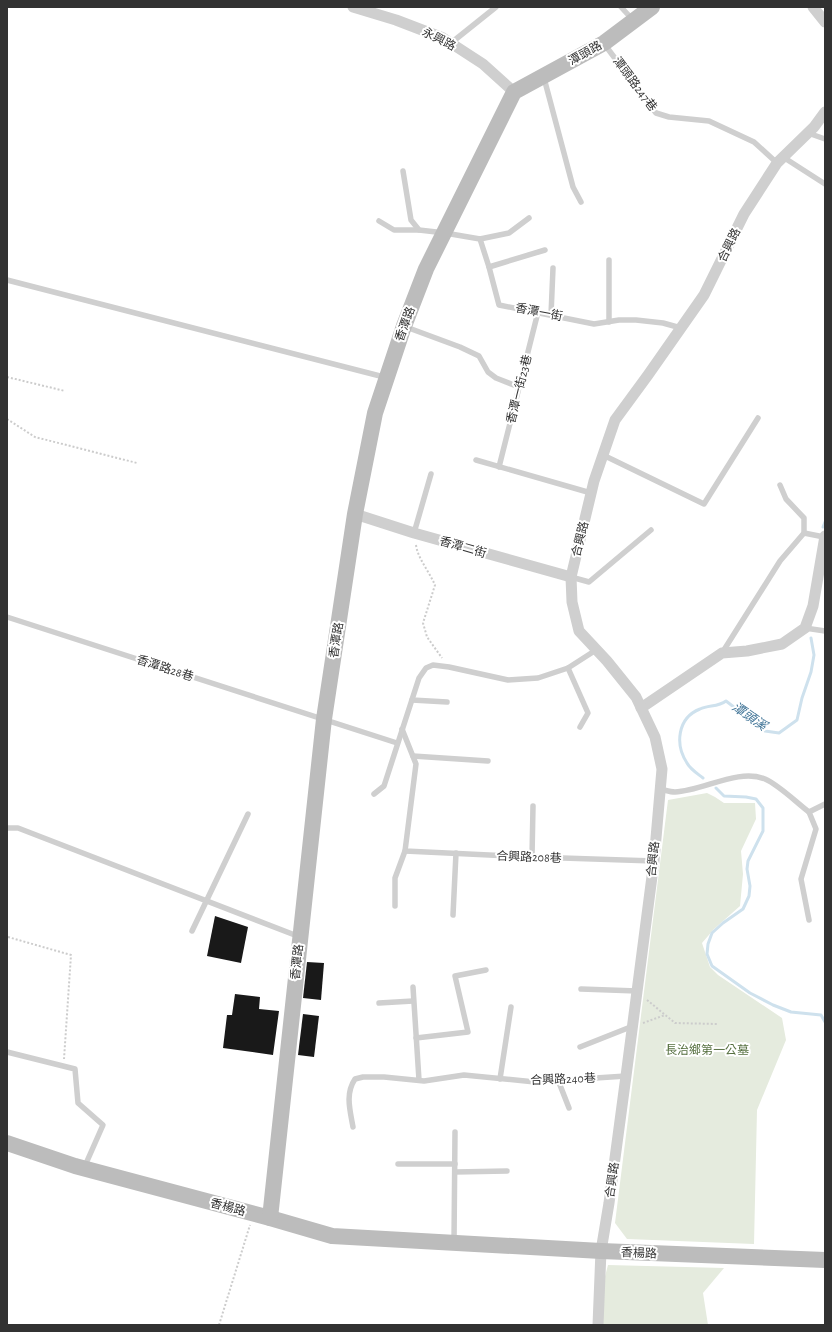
<svg xmlns="http://www.w3.org/2000/svg" width="832" height="1332" viewBox="0 0 832 1332" font-family="'Alegreya Sans','Noto Sans TC',sans-serif">
<rect width="100%" height="100%" fill="#fff"/>
<!-- green -->
<g fill="#e5ebde">
<path d="M 707,793 L 715,797 L 724,803 L 755,803 L 756,819 L 741,851 L 743,874 L 740,906 L 714,929 L 702,943 L 710,967 L 718,975 L 782,1018 L 786,1040 L 757,1110 L 754,1244 L 627,1239 L 615,1223 L 668,800 Z"/>
<path d="M 608,1265 L 724,1268 L 703,1293 L 708,1325 L 602,1325 L 603,1284 Z"/>
</g>
<g fill="none" stroke-linecap="round" stroke-linejoin="round">
<!-- stream -->
<g stroke="#cee1ed" stroke-width="3">
<path d="M 823,527 L 825,522"/>
<path d="M 703,778 C 698,774 690,769 687,763 C 675,745 677,718 700,709 C 709,705 718,707 726,701 L 765,731 L 779,733 L 797,720 L 802,698 L 811,672 L 814,655 L 811,638"/>
<path d="M 716,788 L 724,796 L 746,797 L 756,799 L 763,808 L 763,831 L 748,861 L 747,869 L 750,886 L 749,896 L 743,909 L 723,923 L 712,933 L 708,944 L 707,954 L 712,966 L 750,993 L 773,1005 L 791,1012 L 821,1015 L 825,1022"/>
</g>
</g>
<!-- building -->
<g fill="#191919">
<path d="M 215,916 L 248,927 L 241,963 L 207,956 Z"/>
<path d="M 307,962 L 324,963 L 321,1000 L 303,998 Z"/>
<path d="M 235,994 L 260,997 L 259,1009 L 279,1011 L 273,1055 L 223,1048 L 227,1015 L 232,1015 Z"/>
<path d="M 303,1014 L 319,1016 L 314,1057 L 298,1055 Z"/>
</g>
<g fill="none" stroke-linecap="round" stroke-linejoin="round">
<!-- path -->
<g stroke="#ccc" stroke-width="2" stroke-dasharray="2 2" stroke-linecap="butt">
<path d="M 7,377 L 65,391"/>
<path d="M 7,419 L 35,437 L 137,463"/>
<path d="M 416,545 C 418,559 429,571 435,585 L 423,623 L 427,637 L 442,658"/>
<path d="M 8,937 L 71,955 L 64,1059"/>
<path d="M 647,1000 L 675,1023 L 717,1024"/>
<path d="M 643,1023 L 665,1015"/>
<path d="M 219,1325 L 250,1225"/>
</g>
<!-- lane -->
<g stroke="#cfcfcf" stroke-width="5.5">
<path d="M 621,7 L 633,20"/>
<path d="M 451,43 L 496,7"/>
<path d="M 605,45 L 656,113 L 669,117 L 709,121 L 754,142 L 777,163"/>
<path d="M 544,78 L 573,187 L 581,202"/>
<path d="M 808,133 L 825,139"/>
<path d="M 783,157 L 825,184"/>
<path d="M 403,171 L 411,220 L 419,230 L 445,233 L 480,239 L 489,267 L 499,305 L 594,324 L 619,320 L 636,320 L 663,323 L 681,328"/>
<path d="M 379,221 L 394,230 L 419,230"/>
<path d="M 480,239 L 509,233 L 529,218"/>
<path d="M 489,267 L 545,250"/>
<path d="M 7,280 L 384,377"/>
<path d="M 551,315 L 553,268"/>
<path d="M 609,322 L 609,260"/>
<path d="M 406,327 L 460,347 L 479,356 L 488,372 L 496,378 L 519,387"/>
<path d="M 603,455 L 704,504 L 758,418"/>
<path d="M 476,460 L 591,493"/>
<path d="M 499,467 L 538,312"/>
<path d="M 414,533 L 431,474"/>
<path d="M 804,533 L 824,537"/>
<path d="M 571,577 L 589,582 L 651,530"/>
<path d="M 7,617 L 397,743"/>
<path d="M 805,628 L 825,631"/>
<path d="M 722,653 L 780,561 L 804,533 L 804,518 L 786,499 L 780,485"/>
<path d="M 568,668 L 588,713 L 580,727"/>
<path d="M 412,700 L 447,702"/>
<path d="M 402,729 L 416,764 L 405,851 L 532,857 L 654,861"/>
<path d="M 413,756 L 488,761"/>
<path d="M 660,789 C 665,790 670,792 675,792 C 703,791 738,768 765,779 C 779,785 797,803 809,812"/>
<path d="M 374,794 L 384,786 L 419,678 L 426,668 L 433,665 L 449,667 L 508,680 L 538,678 L 568,668 L 596,650"/>
<path d="M 7,828 L 18,828 L 300,937"/>
<path d="M 532,857 L 533,806"/>
<path d="M 395,906 L 395,878 L 405,851"/>
<path d="M 453,915 L 456,853"/>
<path d="M 809,920 L 801,879 L 816,829 L 809,812 L 825,804"/>
<path d="M 192,931 L 248,814"/>
<path d="M 413,987 L 419,1080"/>
<path d="M 581,989 L 637,991"/>
<path d="M 379,1003 L 413,1001"/>
<path d="M 416,1038 L 468,1032 L 455,976 L 486,970"/>
<path d="M 580,1047 L 633,1026"/>
<path d="M 7,1052 L 75,1069 L 78,1103 L 103,1125 L 84,1168"/>
<path d="M 500,1079 L 511,1007"/>
<path d="M 558,1080 L 569,1108"/>
<path d="M 353,1127 C 350,1110 345,1094 355,1079 L 363,1077 L 384,1077 L 424,1081 L 464,1075 L 535,1082 L 626,1076"/>
<path d="M 398,1164 L 455,1164"/>
<path d="M 455,1172 L 507,1171"/>
<path d="M 454,1242 L 455,1132"/>
</g>
<!-- street -->
<g stroke="#cfcfcf" stroke-width="11">
<path d="M 353,7 L 396,20 L 443,38 L 483,64 L 514,92"/>
<path d="M 813,7 L 825,22"/>
<path d="M 355,514 L 414,533 L 571,577"/>
<path d="M 641,708 L 722,653 L 747,651 L 782,644 L 805,628 L 813,606 L 825,536"/>
<path d="M 598,1325 L 601,1251 L 609,1203 L 626,1076 L 654,861 L 662,769 L 655,737 L 636,697 L 607,661 L 579,631 L 572,602 L 571,577 L 594,481 L 615,420 L 648,375 L 704,295 L 744,214 L 777,163 L 814,127 L 825,112"/>
</g>
<!-- secondary -->
<g stroke="#bcbcbc" stroke-width="16">
<path d="M 7,1143 L 75,1166 L 270,1218 L 332,1236 L 601,1251 L 825,1260"/>
<path d="M 270,1218 L 324,719 L 355,514 L 375,413 L 404,326 L 426,269 L 514,92 L 604,43 L 652,7"/>
</g>
</g>
<g text-anchor="middle" dominant-baseline="central" stroke-width="4" stroke-linejoin="round" paint-order="stroke">
<!-- street labels -->
<g font-size="12" fill="#323232" stroke="#fff">
<text transform="translate(439 39) rotate(27)">永興路</text>
<text transform="translate(585 53) rotate(-29)">潭頭路</text>
<text transform="translate(635 84) rotate(53)">潭頭路247巷</text>
<text transform="translate(729 245) rotate(-64)">合興路</text>
<text transform="translate(539 312) rotate(11)">香潭一街</text>
<text transform="translate(405 324) rotate(-70)">香潭路</text>
<text transform="translate(519 389) rotate(-76)">香潭一街23巷</text>
<text transform="translate(580 539) rotate(-76)">合興路</text>
<text transform="translate(463 547) rotate(16)">香潭二街</text>
<text transform="translate(336 640) rotate(-81)">香潭路</text>
<text transform="translate(165 668) rotate(18)">香潭路28巷</text>
<text transform="translate(529 857) rotate(2)">合興路208巷</text>
<text transform="translate(653 859) rotate(-84)">合興路</text>
<text transform="translate(297 962) rotate(-84)">香潭路</text>
<text transform="translate(563 1079) rotate(-2)">合興路240巷</text>
<text transform="translate(612 1180) rotate(-82)">合興路</text>
<text transform="translate(228 1207) rotate(15)">香楊路</text>
<text transform="translate(639 1253) rotate(2)">香楊路</text>
</g>
<!-- park labels -->
<g font-size="12" fill="#556f3f" stroke="#fff">
<text x="707" y="1050">長治鄉第一公墓</text>
</g>
<!-- water labels -->
<g font-size="13" font-style="italic" fill="#3f7396" stroke="#fff">
<text transform="translate(749 717) rotate(35)">潭頭溪</text>
</g>
</g>
<!-- border -->
<rect width="832" height="1332" fill="none" stroke="#323232" stroke-width="16"/>
</svg>
